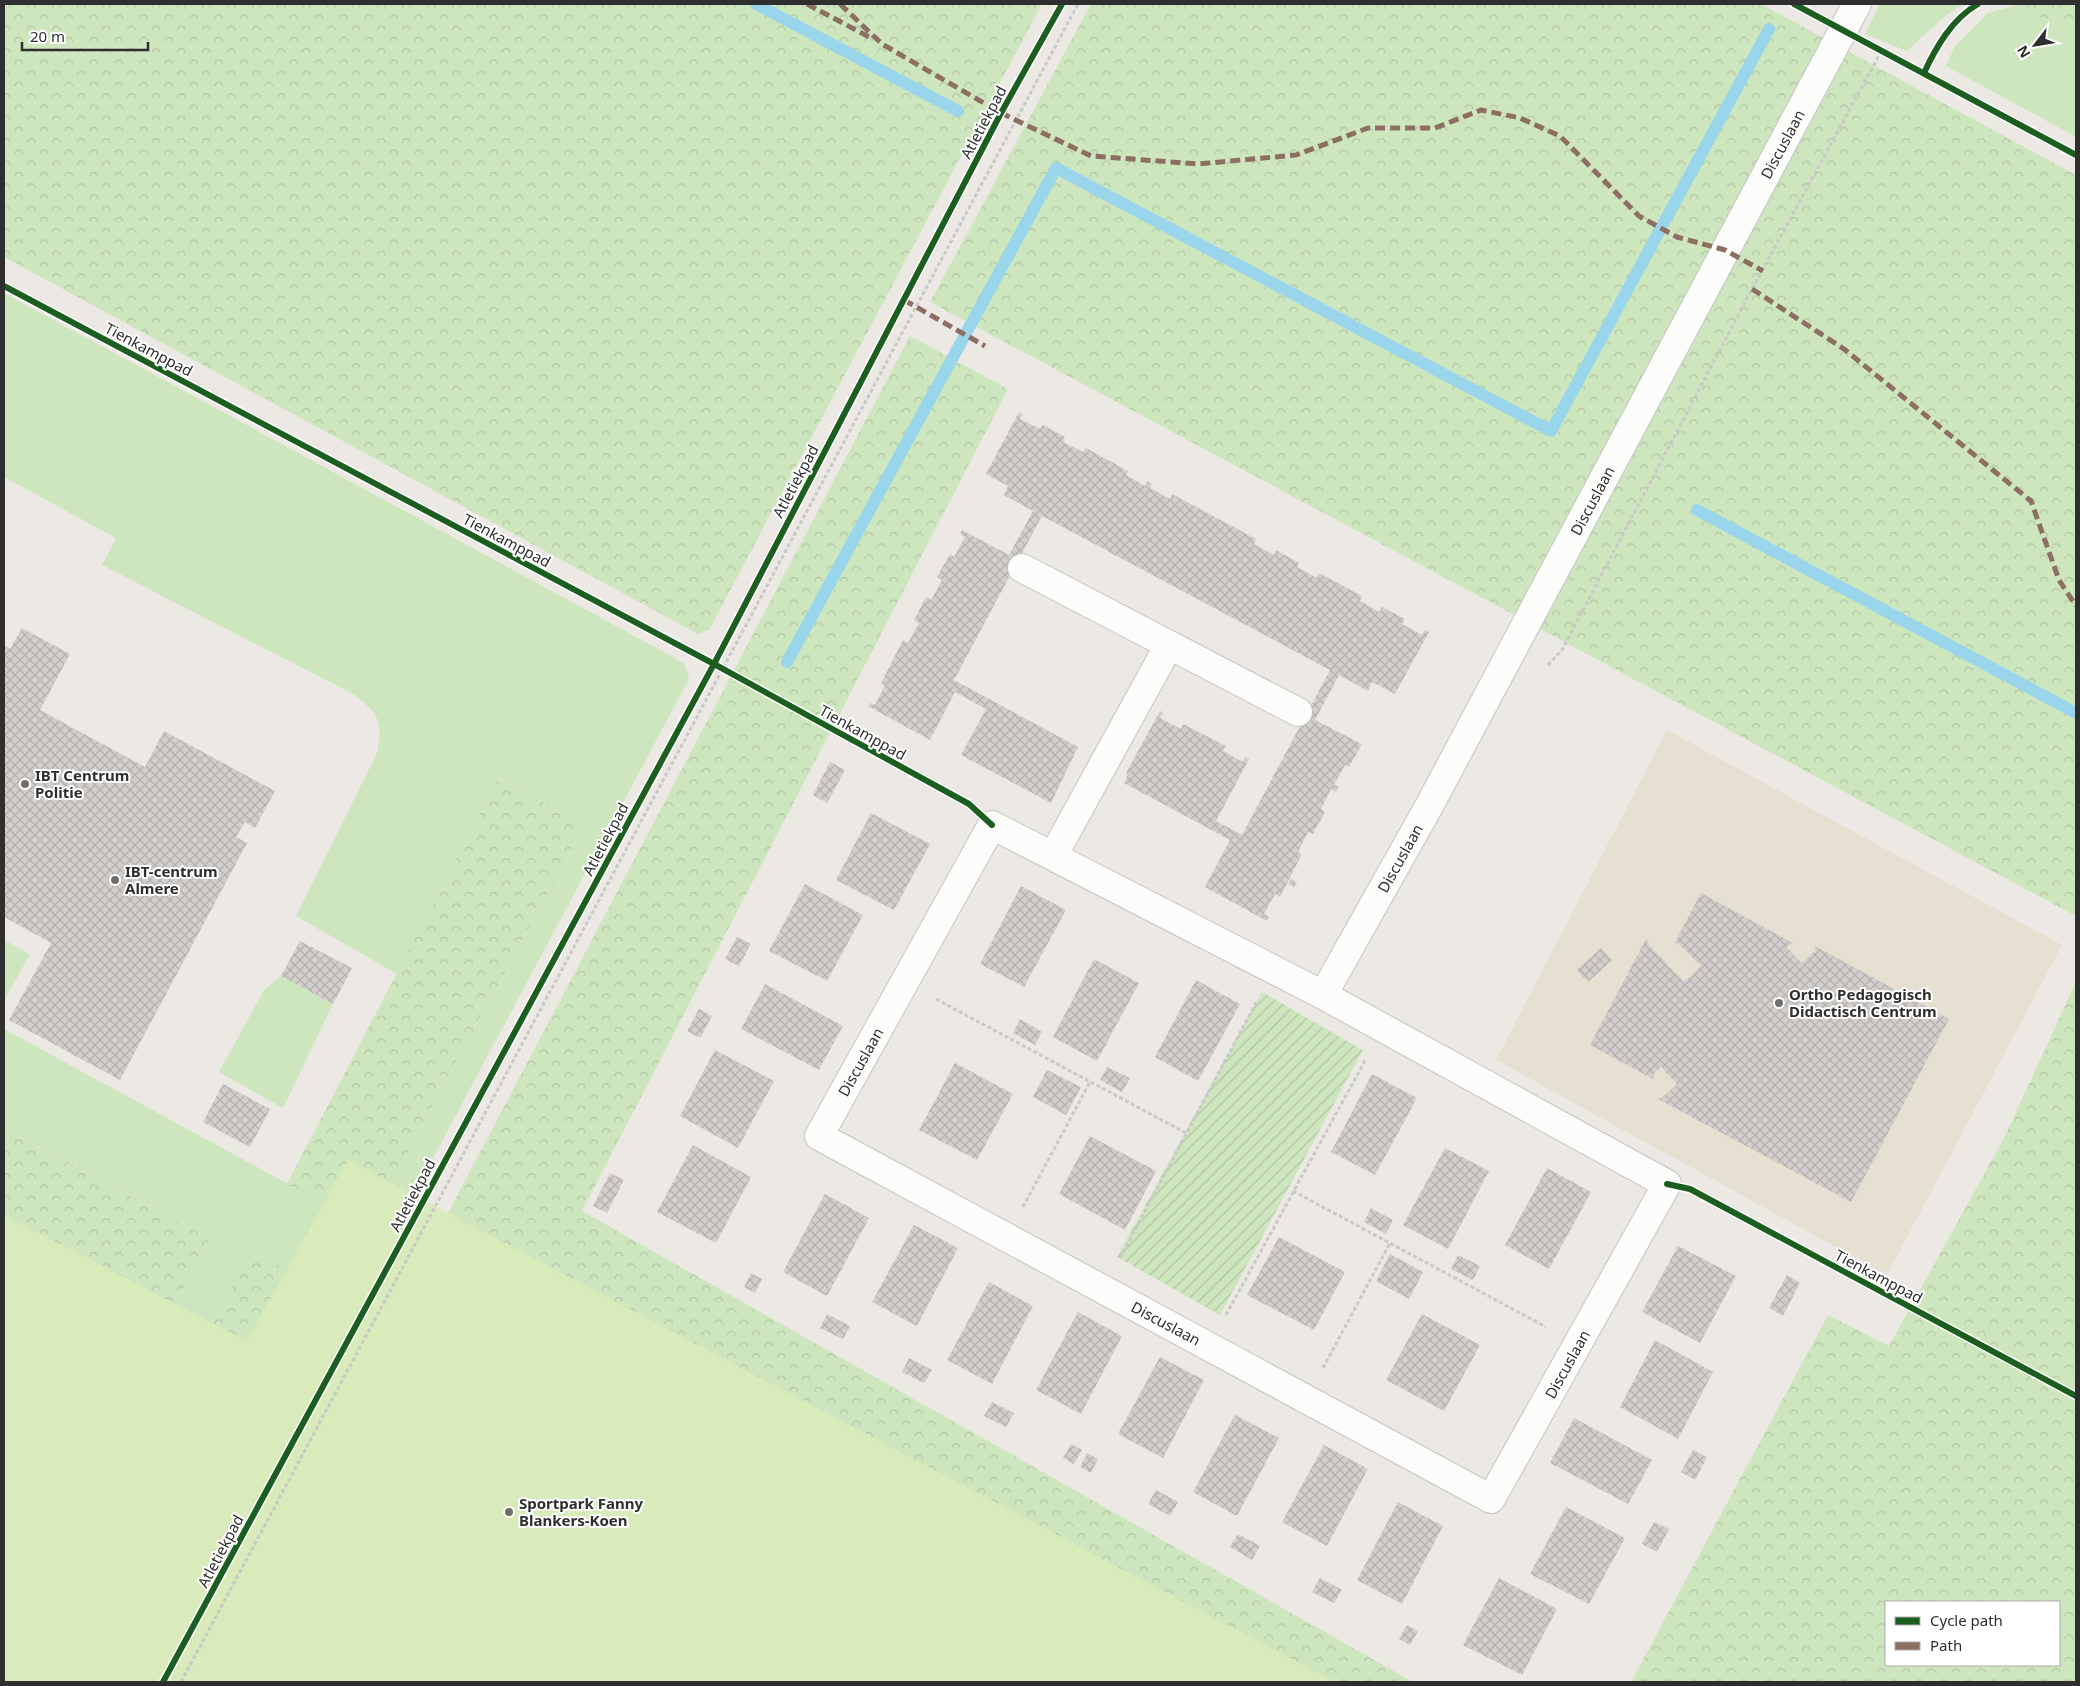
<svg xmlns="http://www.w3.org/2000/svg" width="2080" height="1686" viewBox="0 0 2080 1686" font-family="'Noto Sans',sans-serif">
<defs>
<pattern id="forest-crowns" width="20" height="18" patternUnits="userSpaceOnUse" patternTransform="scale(1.25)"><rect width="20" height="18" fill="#cee6be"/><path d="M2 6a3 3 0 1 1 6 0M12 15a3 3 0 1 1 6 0" fill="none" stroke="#b1c6a4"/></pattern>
<pattern id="garden-furrows" width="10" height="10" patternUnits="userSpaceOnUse" patternTransform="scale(1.25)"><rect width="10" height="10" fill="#cee6be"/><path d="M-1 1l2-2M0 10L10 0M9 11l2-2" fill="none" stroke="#b1c6a4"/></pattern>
<pattern id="building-cross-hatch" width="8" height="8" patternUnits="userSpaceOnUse" patternTransform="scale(1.25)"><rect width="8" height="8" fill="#d1cecb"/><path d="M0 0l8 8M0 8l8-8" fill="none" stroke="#b4b1af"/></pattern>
</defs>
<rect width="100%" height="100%" fill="#ece8e4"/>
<!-- education -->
<path fill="#e6e0d3" d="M 1667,730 L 2062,945 L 1887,1275 L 1496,1060 Z"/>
<!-- grass -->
<g fill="#cee6be">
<path d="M 1880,4 L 1963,4 L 1944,17 L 1907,51 L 1865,34 Z"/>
<path d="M 2016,5 L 2076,35 L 2076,137 L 1946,66 L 1955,46 L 1988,13 Z"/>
<path d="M 4,293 L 673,657 L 685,665 L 689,679 L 153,1682 L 144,1366 L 210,1238 L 4,1129 L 4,1029 L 367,1227 L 585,824 L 498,779 L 397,974 L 296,916 L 377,753 C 384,721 378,713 353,694 L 102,565 L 116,538 L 4,477 Z"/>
<path d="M 4,940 L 30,954 L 4,1001 Z"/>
<path d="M 281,976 L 333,1004 L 283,1108 L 219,1072 L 264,990 Z"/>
</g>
<!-- forest -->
<g fill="url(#forest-crowns)" fill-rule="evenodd">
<path d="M 4,4 L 1042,4 L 709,630 L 698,634 L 4,257 Z"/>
<path d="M 1091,4 L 1761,4 L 2076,175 L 2076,916 L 930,302 Z"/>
<path d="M 2020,4 L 2076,4 L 2076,35 L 2016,5 Z"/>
<path d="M 910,336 L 1008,389 L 582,1211 L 1413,1682 L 201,1682 Z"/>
<path d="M 498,779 L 585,824 L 367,1227 L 287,1184 Z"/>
<path d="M 2076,982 L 2076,1682 L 1631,1682 L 1828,1315 L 1889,1346 L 2004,1138 ZM 1886,1602 L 2059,1602 L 2059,1665 L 1886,1665 Z"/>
<path d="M 4,1129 L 210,1238 L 145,1365 L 178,1382 L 252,1253 L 330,1290 L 9,1682 L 4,1682 Z"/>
</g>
<!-- garden -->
<path fill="url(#garden-furrows)" d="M 1262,992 L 1363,1050 L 1220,1315 L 1117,1257 Z"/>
<!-- pitch -->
<path fill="#d9eabb" d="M 348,1160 L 1335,1682 L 4,1682 L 4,1215 L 247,1341 Z"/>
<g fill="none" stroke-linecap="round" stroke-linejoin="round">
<!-- stream -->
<g stroke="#99d6ec" stroke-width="12">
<path d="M 756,4 L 958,111"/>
<path d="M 1697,510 L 2076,713"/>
<path d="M 787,662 L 1056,168 L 1551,431 L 1769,29"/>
</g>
</g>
<!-- building -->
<g fill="url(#building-cross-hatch)">
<path d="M 1019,412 L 1023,414 L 1020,419 L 1040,429 L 1043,425 L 1065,437 L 1063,442 L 1083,452 L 1086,448 L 1128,471 L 1126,475 L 1145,486 L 1148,481 L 1152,484 L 1150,488 L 1170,499 L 1172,494 L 1256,539 L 1254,544 L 1274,555 L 1276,550 L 1299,563 L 1297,567 L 1317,578 L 1319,573 L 1362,596 L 1360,601 L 1379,612 L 1382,607 L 1405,619 L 1402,624 L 1422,635 L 1425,630 L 1429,632 L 1395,694 L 1372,682 L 1368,691 L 1339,675 L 1315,720 L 1362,744 L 1349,767 L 1345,765 L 1334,785 L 1339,787 L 1336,792 L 1331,789 L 1321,809 L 1325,812 L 1313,834 L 1308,832 L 1298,852 L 1302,854 L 1280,897 L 1275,894 L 1264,914 L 1269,917 L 1267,921 L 1205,887 L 1230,840 L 1124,783 L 1128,774 L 1126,773 L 1160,711 L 1163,713 L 1160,718 L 1181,729 L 1183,724 L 1226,746 L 1223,751 L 1243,762 L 1245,757 L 1249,759 L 1216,821 L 1242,835 L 1330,670 L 1042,516 L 954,680 L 1078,747 L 1051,803 L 961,755 L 986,709 L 955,692 L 930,740 L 868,706 L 870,703 L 875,705 L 885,685 L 881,683 L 903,640 L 908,643 L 919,623 L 914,620 L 926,597 L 931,600 L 942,580 L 937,577 L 950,554 L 954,557 L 965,537 L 960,534 L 962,530 L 1009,555 L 1033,511 L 1004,495 L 1008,486 L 986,474 Z"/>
<path d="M 22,628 L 70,654 L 40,710 L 145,767 L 164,731 L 275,791 L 255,828 L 245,822 L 236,837 L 247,843 L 120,1080 L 9,1020 L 51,943 L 4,917 L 4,645 L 10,649 Z"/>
<path d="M 830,762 L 845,770 L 827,803 L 813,795 Z"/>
<path d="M 871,813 L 930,844 L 894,910 L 836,880 Z"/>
<path d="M 1291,879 L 1297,882 L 1294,887 L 1288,884 Z"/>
<path d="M 805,884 L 863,915 L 827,981 L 769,951 Z"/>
<path d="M 1021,886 L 1066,910 L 1024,987 L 980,964 Z"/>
<path d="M 1701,893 L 1793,943 L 1786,947 L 1802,963 L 1816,950 L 1814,948 L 1815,946 L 1949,1019 L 1851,1202 L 1658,1099 L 1662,1098 L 1677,1084 L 1661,1067 L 1652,1076 L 1654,1077 L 1653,1079 L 1590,1045 L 1646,939 L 1649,940 L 1647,943 L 1684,982 L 1701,966 L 1677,942 L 1674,944 Z"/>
<path d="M 737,937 L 751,944 L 739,966 L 725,959 Z"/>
<path d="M 300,941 L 352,968 L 333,1004 L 281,976 Z"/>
<path d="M 1601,948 L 1612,960 L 1588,982 L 1577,970 Z"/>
<path d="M 1094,959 L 1139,983 L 1097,1061 L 1053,1037 Z"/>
<path d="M 1196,980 L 1240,1004 L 1198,1081 L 1155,1057 Z"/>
<path d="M 765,984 L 843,1026 L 819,1070 L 741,1029 Z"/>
<path d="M 699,1009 L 712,1016 L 700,1038 L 687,1031 Z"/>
<path d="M 1020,1019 L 1042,1032 L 1035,1045 L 1013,1033 Z"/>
<path d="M 715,1050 L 774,1081 L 738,1148 L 680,1116 Z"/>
<path d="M 955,1063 L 1013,1094 L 977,1160 L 919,1130 Z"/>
<path d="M 1107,1067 L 1130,1078 L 1122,1092 L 1100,1080 Z"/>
<path d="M 1047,1070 L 1081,1087 L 1066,1115 L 1033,1097 Z"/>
<path d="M 1372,1074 L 1417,1098 L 1375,1175 L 1331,1152 Z"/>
<path d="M 223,1084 L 270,1109 L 250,1147 L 203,1122 Z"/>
<path d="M 1090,1136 L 1156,1171 L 1125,1230 L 1059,1194 Z"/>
<path d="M 693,1145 L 751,1177 L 716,1243 L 657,1212 Z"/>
<path d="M 1445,1148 L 1489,1171 L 1448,1249 L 1403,1225 Z"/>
<path d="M 1547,1168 L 1591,1192 L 1549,1269 L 1505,1245 Z"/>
<path d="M 610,1173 L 624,1180 L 607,1213 L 593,1206 Z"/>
<path d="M 825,1194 L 869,1218 L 827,1296 L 783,1272 Z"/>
<path d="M 1371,1208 L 1393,1220 L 1386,1234 L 1364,1222 Z"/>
<path d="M 914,1225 L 958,1248 L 917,1326 L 872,1302 Z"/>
<path d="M 1279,1237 L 1345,1272 L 1314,1330 L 1247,1295 Z"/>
<path d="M 1678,1246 L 1736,1276 L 1700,1343 L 1642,1312 Z"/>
<path d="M 1390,1254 L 1423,1272 L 1409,1299 L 1376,1281 Z"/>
<path d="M 1458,1255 L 1480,1266 L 1473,1280 L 1451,1269 Z"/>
<path d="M 751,1273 L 762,1279 L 755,1293 L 744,1287 Z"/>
<path d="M 1787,1275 L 1800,1283 L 1783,1316 L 1769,1308 Z"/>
<path d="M 989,1282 L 1033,1306 L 992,1384 L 947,1360 Z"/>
<path d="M 1078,1312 L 1122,1336 L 1081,1414 L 1036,1390 Z"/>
<path d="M 827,1314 L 850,1326 L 843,1339 L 820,1328 Z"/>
<path d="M 1422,1314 L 1480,1345 L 1444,1411 L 1386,1380 Z"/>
<path d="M 1655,1340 L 1713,1372 L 1678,1439 L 1620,1407 Z"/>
<path d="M 1160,1357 L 1204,1380 L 1163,1458 L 1118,1434 Z"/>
<path d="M 909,1358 L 932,1370 L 924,1383 L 902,1372 Z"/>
<path d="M 992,1402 L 1014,1413 L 1006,1427 L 984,1416 Z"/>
<path d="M 1235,1415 L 1279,1438 L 1237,1516 L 1193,1492 Z"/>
<path d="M 1574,1418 L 1652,1460 L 1628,1504 L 1550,1463 Z"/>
<path d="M 1071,1444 L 1082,1450 L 1074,1464 L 1063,1458 Z"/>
<path d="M 1324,1445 L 1368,1469 L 1327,1546 L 1282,1522 Z"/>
<path d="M 1693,1450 L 1707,1457 L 1695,1480 L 1681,1472 Z"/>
<path d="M 1087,1453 L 1098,1459 L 1091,1473 L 1080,1467 Z"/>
<path d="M 1156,1490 L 1178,1502 L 1170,1516 L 1148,1504 Z"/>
<path d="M 1398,1502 L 1443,1526 L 1402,1604 L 1357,1580 Z"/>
<path d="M 1566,1507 L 1625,1538 L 1589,1604 L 1530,1574 Z"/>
<path d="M 1654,1522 L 1669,1529 L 1657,1552 L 1642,1544 Z"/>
<path d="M 1238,1534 L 1260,1546 L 1252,1560 L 1230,1547 Z"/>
<path d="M 1320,1578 L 1342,1590 L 1334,1603 L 1312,1592 Z"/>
<path d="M 1499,1578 L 1557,1609 L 1522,1675 L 1463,1645 Z"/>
<path d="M 1407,1625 L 1418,1631 L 1410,1645 L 1399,1639 Z"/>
</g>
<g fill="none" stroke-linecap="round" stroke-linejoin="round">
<!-- minor casing -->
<g stroke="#c5c4c5" stroke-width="30">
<g id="minor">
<path d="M 1022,568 L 1298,712"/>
<path d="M 1053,856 L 1169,645"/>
<path id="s1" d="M 1323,995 L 1667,1184 L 1491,1499 L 819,1136 L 992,825 L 1323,995 L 1428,808 L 1857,4"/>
</g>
</g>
<!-- path -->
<g stroke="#c9c9c8" stroke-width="3" stroke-dasharray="4 2.5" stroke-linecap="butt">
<path d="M 1548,665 L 1562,650 L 1752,289 L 1882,50"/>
<path d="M 936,999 L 1186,1133"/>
<path d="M 1293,1191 L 1546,1327"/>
<path d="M 1023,1207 L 1090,1082"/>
<path d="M 1120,1258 L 1257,1001"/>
<path d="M 1226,1315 L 1366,1059"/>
<path d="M 1323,1368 L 1390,1243"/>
<path d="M 181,1682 L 1078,4"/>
</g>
<!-- minor -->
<use href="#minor" stroke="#fcfcfb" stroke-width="28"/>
<!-- quiet -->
<g stroke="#8d6e63" stroke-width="5" stroke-dasharray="10 5" stroke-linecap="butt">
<path d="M 807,4 L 871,38"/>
<path d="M 840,4 L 882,44 L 1001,113 L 1091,156 L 1198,164 L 1296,155 L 1368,128 L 1435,128 L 1481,110 L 1520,118 L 1560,136 L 1639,216 L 1677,237 L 1725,250 L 1763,271"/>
<path d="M 1752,289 L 1844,349 L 2031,501 L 2059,580 L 2076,606"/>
<path d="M 904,300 L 985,346"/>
</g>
<!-- cycleway casing -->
<g stroke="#fff" stroke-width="9">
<g id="cycleway">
<path d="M 1794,4 L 2076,155"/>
<path d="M 1924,73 C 1936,47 1952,19 1978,4"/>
<path d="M 4,286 L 714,664 L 969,804 L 992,825"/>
<path d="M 1667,1184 L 1690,1189 L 2076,1396"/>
<path d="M 163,1682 L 714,664 L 1001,113 L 1062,4"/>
</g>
</g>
<!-- cycleway -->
<use href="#cycleway" stroke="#1b5e20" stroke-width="6"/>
</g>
<!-- markers -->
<g fill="#706f6e" stroke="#fff" stroke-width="2">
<circle cx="25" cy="784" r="5"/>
<circle cx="115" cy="880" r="5"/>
<circle cx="1779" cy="1003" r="5"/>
<circle cx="509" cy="1512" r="5"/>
</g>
<g text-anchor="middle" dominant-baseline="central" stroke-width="4" stroke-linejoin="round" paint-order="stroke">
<!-- street labels -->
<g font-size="15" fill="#2e2e2e" stroke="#fff">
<text transform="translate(983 122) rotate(-62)">Atletiekpad</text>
<text stroke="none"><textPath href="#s1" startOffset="3212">Discuslaan</textPath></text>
<text transform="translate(149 349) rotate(28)">Tienkamppad</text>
<text transform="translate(795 481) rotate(-62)">Atletiekpad</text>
<text stroke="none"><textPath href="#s1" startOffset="2808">Discuslaan</textPath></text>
<text transform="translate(507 540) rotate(28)">Tienkamppad</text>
<text transform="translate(863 732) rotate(29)">Tienkamppad</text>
<text transform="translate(605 839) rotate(-62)">Atletiekpad</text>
<text stroke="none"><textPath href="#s1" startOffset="2402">Discuslaan</textPath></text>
<text stroke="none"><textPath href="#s1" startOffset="1602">Discuslaan</textPath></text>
<text transform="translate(412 1195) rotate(-62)">Atletiekpad</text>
<text transform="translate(1879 1276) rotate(28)">Tienkamppad</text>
<text transform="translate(1166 1323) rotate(28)">Discuslaan</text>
<text transform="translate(1567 1364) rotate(-61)">Discuslaan</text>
<text transform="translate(220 1551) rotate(-62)">Atletiekpad</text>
</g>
<!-- poi labels -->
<g font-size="15" font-weight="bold" fill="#2e2e2e" stroke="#fff" text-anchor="start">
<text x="35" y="775">IBT Centrum<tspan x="35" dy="17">Politie</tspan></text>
<text x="125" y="871">IBT-centrum<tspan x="125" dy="17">Almere</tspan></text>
<text x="1789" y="994">Ortho Pedagogisch<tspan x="1789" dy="17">Didactisch Centrum</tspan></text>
<text x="519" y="1503">Sportpark Fanny<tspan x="519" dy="17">Blankers-Koen</tspan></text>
</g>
</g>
<!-- border -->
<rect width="2080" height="1686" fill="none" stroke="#2e2e2e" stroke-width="10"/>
<!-- legend -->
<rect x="1885" y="1601" width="175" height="65" fill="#ffffff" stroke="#ababab"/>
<rect x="1895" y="1617" width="25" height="8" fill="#1b5e20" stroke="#ababab"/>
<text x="1930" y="1626" font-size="15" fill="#2e2e2e">Cycle path</text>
<rect x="1895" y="1642" width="25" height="8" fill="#8d6e63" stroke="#ababab"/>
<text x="1930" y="1651" font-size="15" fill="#2e2e2e">Path</text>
<!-- north arrow -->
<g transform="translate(2035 45) rotate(239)" stroke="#ffffff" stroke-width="4" paint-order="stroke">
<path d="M0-4L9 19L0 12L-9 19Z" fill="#2e2e2e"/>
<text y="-8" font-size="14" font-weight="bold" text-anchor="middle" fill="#2e2e2e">N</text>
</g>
<!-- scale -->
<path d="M22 42v8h126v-8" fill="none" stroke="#2e2e2e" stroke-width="2.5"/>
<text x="30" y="42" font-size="15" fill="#2e2e2e" stroke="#ffffff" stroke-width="4" paint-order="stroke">20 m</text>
</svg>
